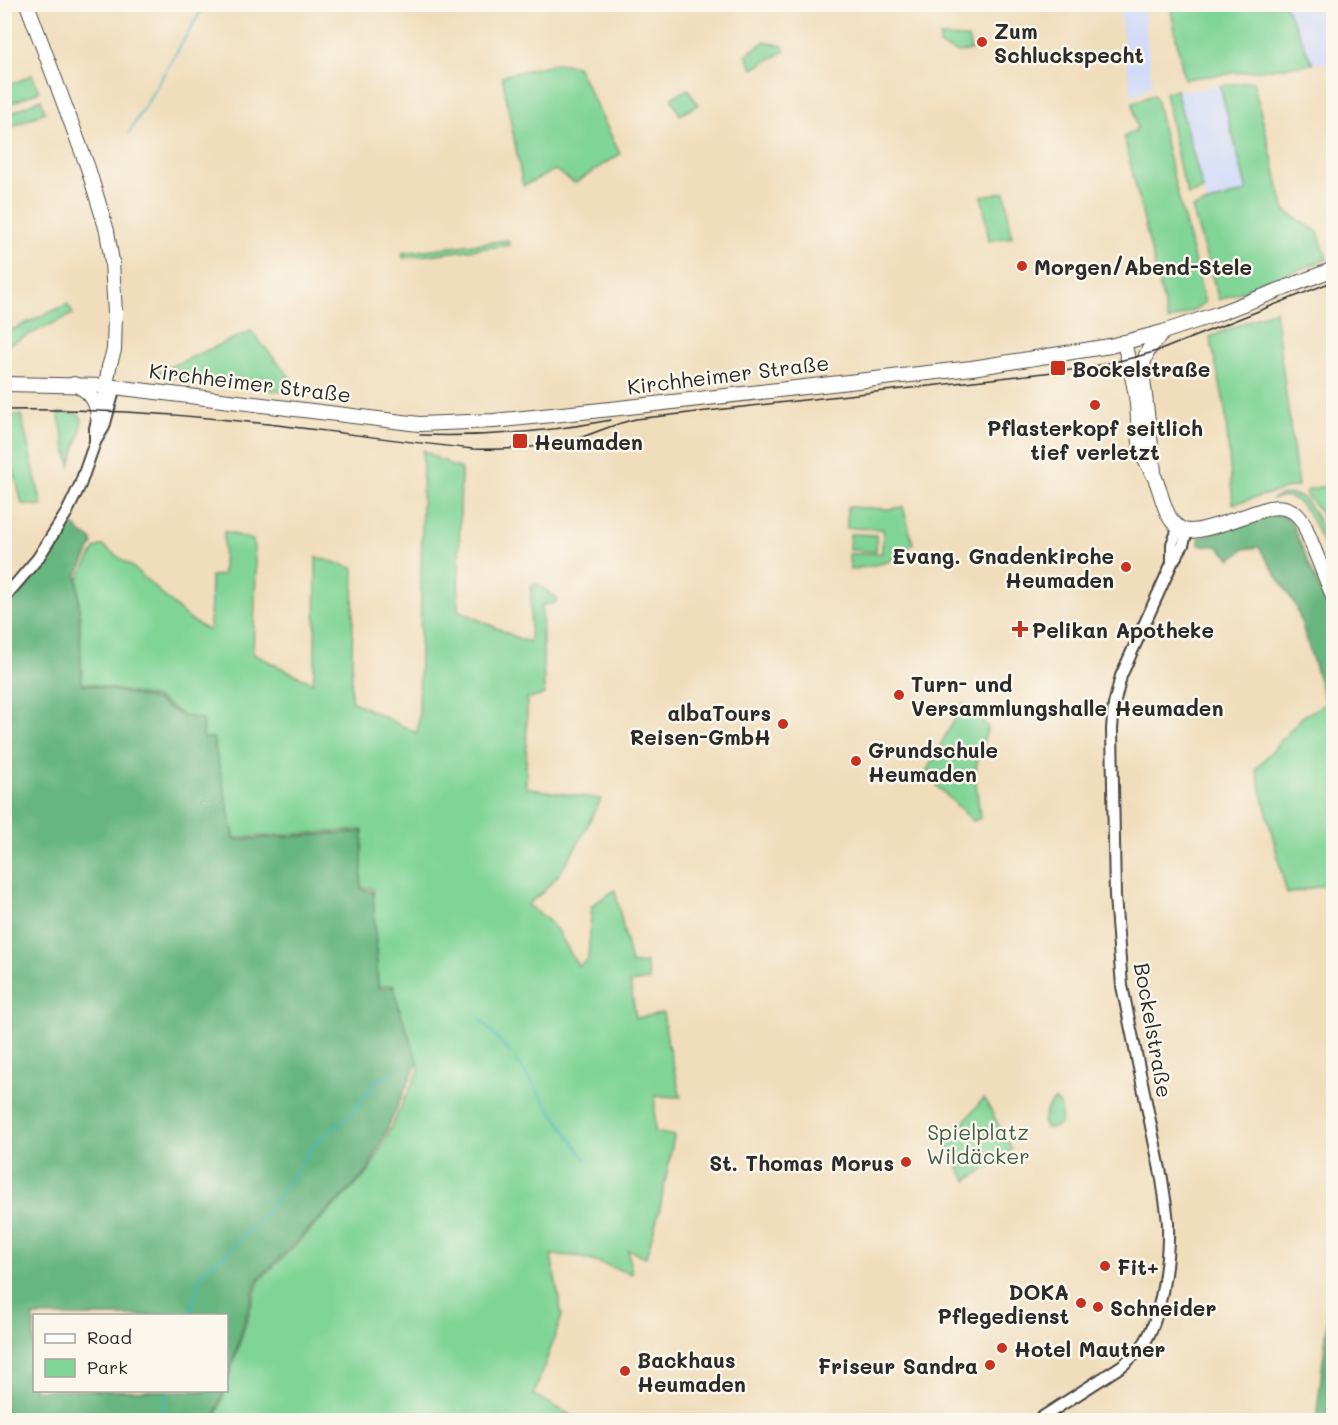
<svg xmlns="http://www.w3.org/2000/svg" width="1338" height="1425" viewBox="0 0 1338 1425" font-family="Mali,sans-serif">
<rect width="100%" height="100%" fill="#fbf7ec"/>
<filter id="ink" filterUnits="userSpaceOnUse"><feTurbulence type="fractalNoise" baseFrequency=".0167" numOctaves="2"/><feDisplacementMap in="SourceGraphic" scale="12" xChannelSelector="R" yChannelSelector="G"/><feConvolveMatrix kernelMatrix="1 2 1 2 8 2 1 2 1" color-interpolation-filters="sRGB"/></filter>
<filter id="wash" filterUnits="userSpaceOnUse"><feTurbulence type="fractalNoise" baseFrequency=".008" numOctaves="4" result="noise"/><feDisplacementMap in="SourceGraphic" scale="24" xChannelSelector="R" yChannelSelector="G"/><feGaussianBlur stdDeviation="1.35" result="paint"/><feColorMatrix in="noise" values="0 0 0 0 0 0 0 0 0 0 0 0 0 0 0 0 0 1.4 0 .05"/><feComposite in="paint" operator="in"/></filter>
<g filter="url(#wash)">
<rect width="100%" height="100%" fill="#f0ddbc"/>
<!-- built -->
<g fill="#d0daf9">
<path d="M 1119,5 L 1143,5 L 1152,83 L 1149,87 L 1132,97 Z"/>
<path d="M 1285,5 L 1333,5 L 1333,61 L 1313,64 Z"/>
<path d="M 1220,86 L 1247,191 L 1207,203 L 1176,90 L 1188,89 L 1194,90 Z"/>
</g>
<!-- green -->
<g fill="#80d496" stroke="#568060" stroke-width="1.5">
<path d="M 1170,5 L 1285,5 L 1313,64 L 1184,79 Z"/>
<path d="M 940,37 L 968,38 L 971,50 L 959,53 L 940,46 Z"/>
<path d="M 765,41 L 782,46 L 785,51 L 753,69 L 746,55 Z"/>
<path d="M 556,63 L 577,66 L 620,154 L 575,183 L 555,170 L 523,186 L 502,76 Z"/>
<path d="M 32,75 L 39,91 L 5,106 L 5,87 Z"/>
<path d="M 1253,81 L 1285,211 L 1318,232 L 1327,259 L 1219,300 L 1192,208 L 1247,191 L 1220,86 Z"/>
<path d="M 688,89 L 698,105 L 680,115 L 671,98 Z"/>
<path d="M 1176,90 L 1203,190 L 1188,195 L 1180,169 L 1165,92 Z"/>
<path d="M 1154,94 L 1157,102 L 1168,155 L 1205,303 L 1190,312 L 1168,321 L 1124,137 L 1137,129 L 1133,103 Z"/>
<path d="M 41,99 L 45,112 L 5,130 L 5,116 Z"/>
<path d="M 1005,192 L 1012,237 L 989,241 L 982,196 Z"/>
<path d="M 508,240 L 509,245 L 403,258 L 402,253 Z"/>
<path d="M 68,304 L 73,314 L 5,346 L 5,333 Z"/>
<path d="M 1275,310 L 1298,486 L 1285,489 L 1233,504 L 1225,407 L 1210,337 Z"/>
<path d="M 251,331 L 294,382 L 292,389 L 284,391 L 278,391 L 153,374 Z"/>
<path d="M 58,413 L 79,414 L 82,419 L 80,433 L 70,466 Z"/>
<path d="M 4,415 L 21,415 L 42,506 L 22,504 L 5,433 Z"/>
<path d="M 423,450 L 441,461 L 444,460 L 451,466 L 461,468 L 458,610 L 520,639 L 530,642 L 531,589 L 533,584 L 537,584 L 557,598 L 555,603 L 542,605 L 544,694 L 537,697 L 527,698 L 526,787 L 538,790 L 601,799 L 579,842 L 560,873 L 544,891 L 527,905 L 546,918 L 557,930 L 578,966 L 588,959 L 592,905 L 615,890 L 631,964 L 646,963 L 649,980 L 630,983 L 636,1018 L 663,1013 L 668,1045 L 681,1097 L 655,1096 L 655,1132 L 674,1136 L 660,1208 L 646,1257 L 628,1250 L 632,1274 L 577,1256 L 551,1255 L 562,1316 L 534,1395 L 571,1415 L 569,1420 L 215,1420 L 225,1391 L 226,1390 L 227,1384 L 259,1281 L 369,1172 L 419,1070 L 418,1062 L 399,1008 L 394,985 L 378,986 L 373,889 L 361,887 L 363,830 L 234,838 L 213,738 L 203,738 L 202,719 L 185,716 L 156,698 L 91,684 L 82,683 L 78,579 L 95,549 L 100,546 L 103,546 L 135,569 L 189,619 L 209,631 L 210,629 L 211,576 L 223,575 L 224,531 L 253,540 L 256,572 L 253,654 L 313,683 L 315,657 L 316,557 L 354,568 L 351,701 L 417,733 L 419,714 Z"/>
<path d="M 1333,484 L 1334,484 L 1333,541 L 1319,511 L 1306,495 L 1306,492 L 1309,490 Z"/>
<path d="M 1292,494 L 1303,498 L 1312,510 L 1322,527 L 1333,558 L 1333,572 C 1326,553 1310,498 1286,497 C 1282,496 1276,498 1272,499 L 1280,495 Z"/>
<path d="M 847,507 L 888,509 L 903,507 L 913,543 L 899,556 L 884,563 L 850,570 L 849,554 L 882,553 L 883,529 L 847,528 Z"/>
<path d="M 850,534 L 876,535 L 876,551 L 849,550 Z"/>
<path d="M 963,703 L 988,727 L 978,758 L 975,774 L 980,818 L 973,821 L 925,774 Z"/>
<path d="M 1326,703 L 1334,725 L 1333,883 L 1287,894 L 1256,769 L 1302,717 Z"/>
<path d="M 984,1098 L 1012,1150 L 967,1181 L 944,1145 Z"/>
<path d="M 1055,1100 L 1060,1105 C 1063,1119 1063,1129 1046,1128 L 1043,1123 C 1044,1115 1047,1105 1055,1100 Z"/>
</g>
<!-- forest -->
<g fill="#68b67f" stroke="#4a7055" stroke-width="1.5">
<path d="M 1275,513 L 1284,516 L 1292,524 L 1333,621 L 1333,725 L 1296,606 L 1259,547 L 1244,549 L 1231,559 L 1218,546 L 1199,545 L 1199,538 L 1261,515 Z"/>
<path d="M 70,524 L 76,527 L 81,533 L 91,539 L 93,544 L 76,577 L 78,579 L 82,685 L 90,685 L 156,700 L 182,716 L 202,719 L 203,738 L 213,738 L 235,840 L 363,832 L 361,889 L 373,892 L 378,988 L 394,987 L 399,1008 L 418,1062 L 367,1172 L 257,1280 L 227,1380 L 226,1316 L 34,1316 L 34,1390 L 223,1391 L 214,1420 L 5,1420 L 5,609 L 39,572 Z"/>
<path d="M 1333,1226 L 1333,1420 L 1316,1420 L 1328,1318 Z"/>
</g>
<g fill="none" stroke-linecap="round" stroke-linejoin="round">
<!-- stream -->
<g stroke="#48b6c3" stroke-width="2">
<path d="M 129,133 L 205,4"/>
<path d="M 480,1019 L 511,1054"/>
<path d="M 516,1060 L 586,1160"/>
<path d="M 189,1316 L 202,1271 L 221,1258 L 266,1213 L 316,1142 L 352,1114 L 362,1099 L 371,1090 L 375,1081 L 387,1077 L 396,1070"/>
<path d="M 160,1420 L 168,1390"/>
</g>
</g>
</g>
<g filter="url(#ink)">
<g fill="none" stroke-linecap="round" stroke-linejoin="round">
<!-- minor casing -->
<g stroke="#494641" stroke-width="14">
<g id="minor">
<path d="M 95,442 L 95,428 L 106,386"/>
<path d="M 1172,562 L 1172,544 L 1179,527"/>
<path d="M 4,598 L 38,558 L 67,512 L 80,485 L 95,442 L 104,427 L 115,387"/>
<path d="M 1038,1420 L 1123,1365 C 1130,1359 1137,1353 1143,1345 C 1162,1318 1169,1257 1168,1224 C 1167,1209 1164,1194 1162,1179 L 1122,986 L 1115,896 L 1112,729 L 1114,705 L 1121,676 L 1172,563 L 1183,545 L 1187,531"/>
</g>
</g>
<!-- major casing -->
<g stroke="#494641" stroke-width="16">
<g id="major">
<path d="M 27,4 L 88,168 L 107,231 L 112,262 L 115,313 L 114,350 L 109,367 L 106,386"/>
<path d="M 1124,342 C 1128,360 1133,378 1136,396 C 1139,415 1137,439 1143,456 C 1146,463 1151,469 1154,476 C 1163,493 1164,528 1189,531 C 1205,532 1251,513 1269,508 C 1285,505 1296,510 1304,524 L 1334,599"/>
<path d="M 4,384 L 106,386 L 419,424 L 494,421 L 611,409 L 972,368 L 1110,346 L 1163,332 L 1217,314 L 1334,269"/>
<path d="M 74,384 C 91,392 97,401 98,418"/>
<path d="M 1154,471 L 1142,371 C 1144,354 1151,344 1163,333"/>
</g>
</g>
<!-- minor -->
<use href="#minor" stroke="#fff" stroke-width="10"/>
<!-- major -->
<use href="#major" stroke="#fff" stroke-width="14"/>
<!-- tram -->
<g stroke="#2b2b2b" stroke-width="1.5">
<path d="M 4,410 C 76,409 148,412 219,419 C 304,427 388,440 473,449 C 507,450 545,448 579,438 C 598,432 616,423 636,419 L 1071,370 C 1102,365 1133,359 1163,349 L 1334,281"/>
<path d="M 420,435 C 484,437 548,432 611,420"/>
</g>
</g>
</g>
<!-- markers -->
<g fill="#c8321e" stroke="#fbf7ec" stroke-width="2">
<circle cx="982" cy="42" r="6"/>
<circle cx="1022" cy="266" r="6"/>
<rect x="1050" y="360" width="16" height="16" rx="3"/>
<circle cx="1095" cy="405" r="6"/>
<rect x="512" y="433" width="16" height="16" rx="3"/>
<circle cx="1126" cy="567" r="6"/>
<path d="M1017 620h6v6h6v6h-6v6h-6v-6h-6v-6h6z"/>
<circle cx="899" cy="695" r="6"/>
<circle cx="783" cy="724" r="6"/>
<circle cx="856" cy="761" r="6"/>
<circle cx="906" cy="1162" r="6"/>
<circle cx="1105" cy="1266" r="6"/>
<circle cx="1081" cy="1303" r="6"/>
<circle cx="1098" cy="1307" r="6"/>
<circle cx="1002" cy="1348" r="6"/>
<circle cx="990" cy="1365" r="6"/>
<circle cx="625" cy="1371" r="6"/>
</g>
<g text-anchor="middle" dominant-baseline="central" stroke-width="5" stroke-linejoin="round" paint-order="stroke">
<!-- poi labels -->
<g font-size="21" font-weight="bold" fill="#2b2b2b" stroke="#fbf7ec" text-anchor="start">
<text x="994" y="30">Zum<tspan x="994" dy="24">Schluckspecht</tspan></text>
<text x="1034" y="266">Morgen/Abend-Stele</text>
<text x="1072" y="368">Bockelstraße</text>
<text x="1095" y="427" text-anchor="middle">Pflasterkopf seitlich<tspan x="1095" dy="24">tief verletzt</tspan></text>
<text x="534" y="441">Heumaden</text>
<text x="1114" y="555" text-anchor="end">Evang. Gnadenkirche<tspan x="1114" dy="24">Heumaden</tspan></text>
<text x="1032" y="629">Pelikan Apotheke</text>
<text x="911" y="683">Turn- und<tspan x="911" dy="24">Versammlungshalle Heumaden</tspan></text>
<text x="771" y="712" text-anchor="end">albaTours<tspan x="771" dy="24">Reisen-GmbH</tspan></text>
<text x="868" y="749">Grundschule<tspan x="868" dy="24">Heumaden</tspan></text>
<text x="894" y="1162" text-anchor="end">St. Thomas Morus</text>
<text x="1117" y="1266">Fit+</text>
<text x="1069" y="1291" text-anchor="end">DOKA<tspan x="1069" dy="24">Pflegedienst</tspan></text>
<text x="1110" y="1307">Schneider</text>
<text x="1014" y="1348">Hotel Mautner</text>
<text x="637" y="1359">Backhaus<tspan x="637" dy="24">Heumaden</tspan></text>
<text x="978" y="1365" text-anchor="end">Friseur Sandra</text>
</g>
<!-- street labels -->
<g font-size="21" fill="#2b2b2b" stroke="#fbf7ec">
<text transform="translate(728 374) rotate(-7)">Kirchheimer Straße</text>
<text transform="translate(250 382) rotate(7)">Kirchheimer Straße</text>
<text transform="translate(1154 1030) rotate(80)">Bockelstraße</text>
</g>
<!-- park labels -->
<g font-size="21" fill="#445e4b" stroke="#fbf7ec">
<text x="978" y="1131">Spielplatz<tspan x="978" dy="24">Wildäcker</tspan></text>
</g>
</g>
<!-- margin -->
<rect width="1338" height="1425" fill="none" stroke="#fbf7ec" stroke-width="24"/>
<!-- legend -->
<rect x="33" y="1314" width="195" height="78" fill="#fbf7ec" stroke="#a8a59f" stroke-width="1.5"/>
<rect x="45" y="1334" width="30" height="9" fill="#ffffff" stroke="#a8a59f" stroke-width="1.5"/>
<text x="87" y="1344" font-size="18" fill="#2b2b2b">Road</text>
<rect x="45" y="1359" width="30" height="18" fill="#80d496" stroke="#a8a59f" stroke-width="1.5"/>
<text x="87" y="1374" font-size="18" fill="#2b2b2b">Park</text>
</svg>
